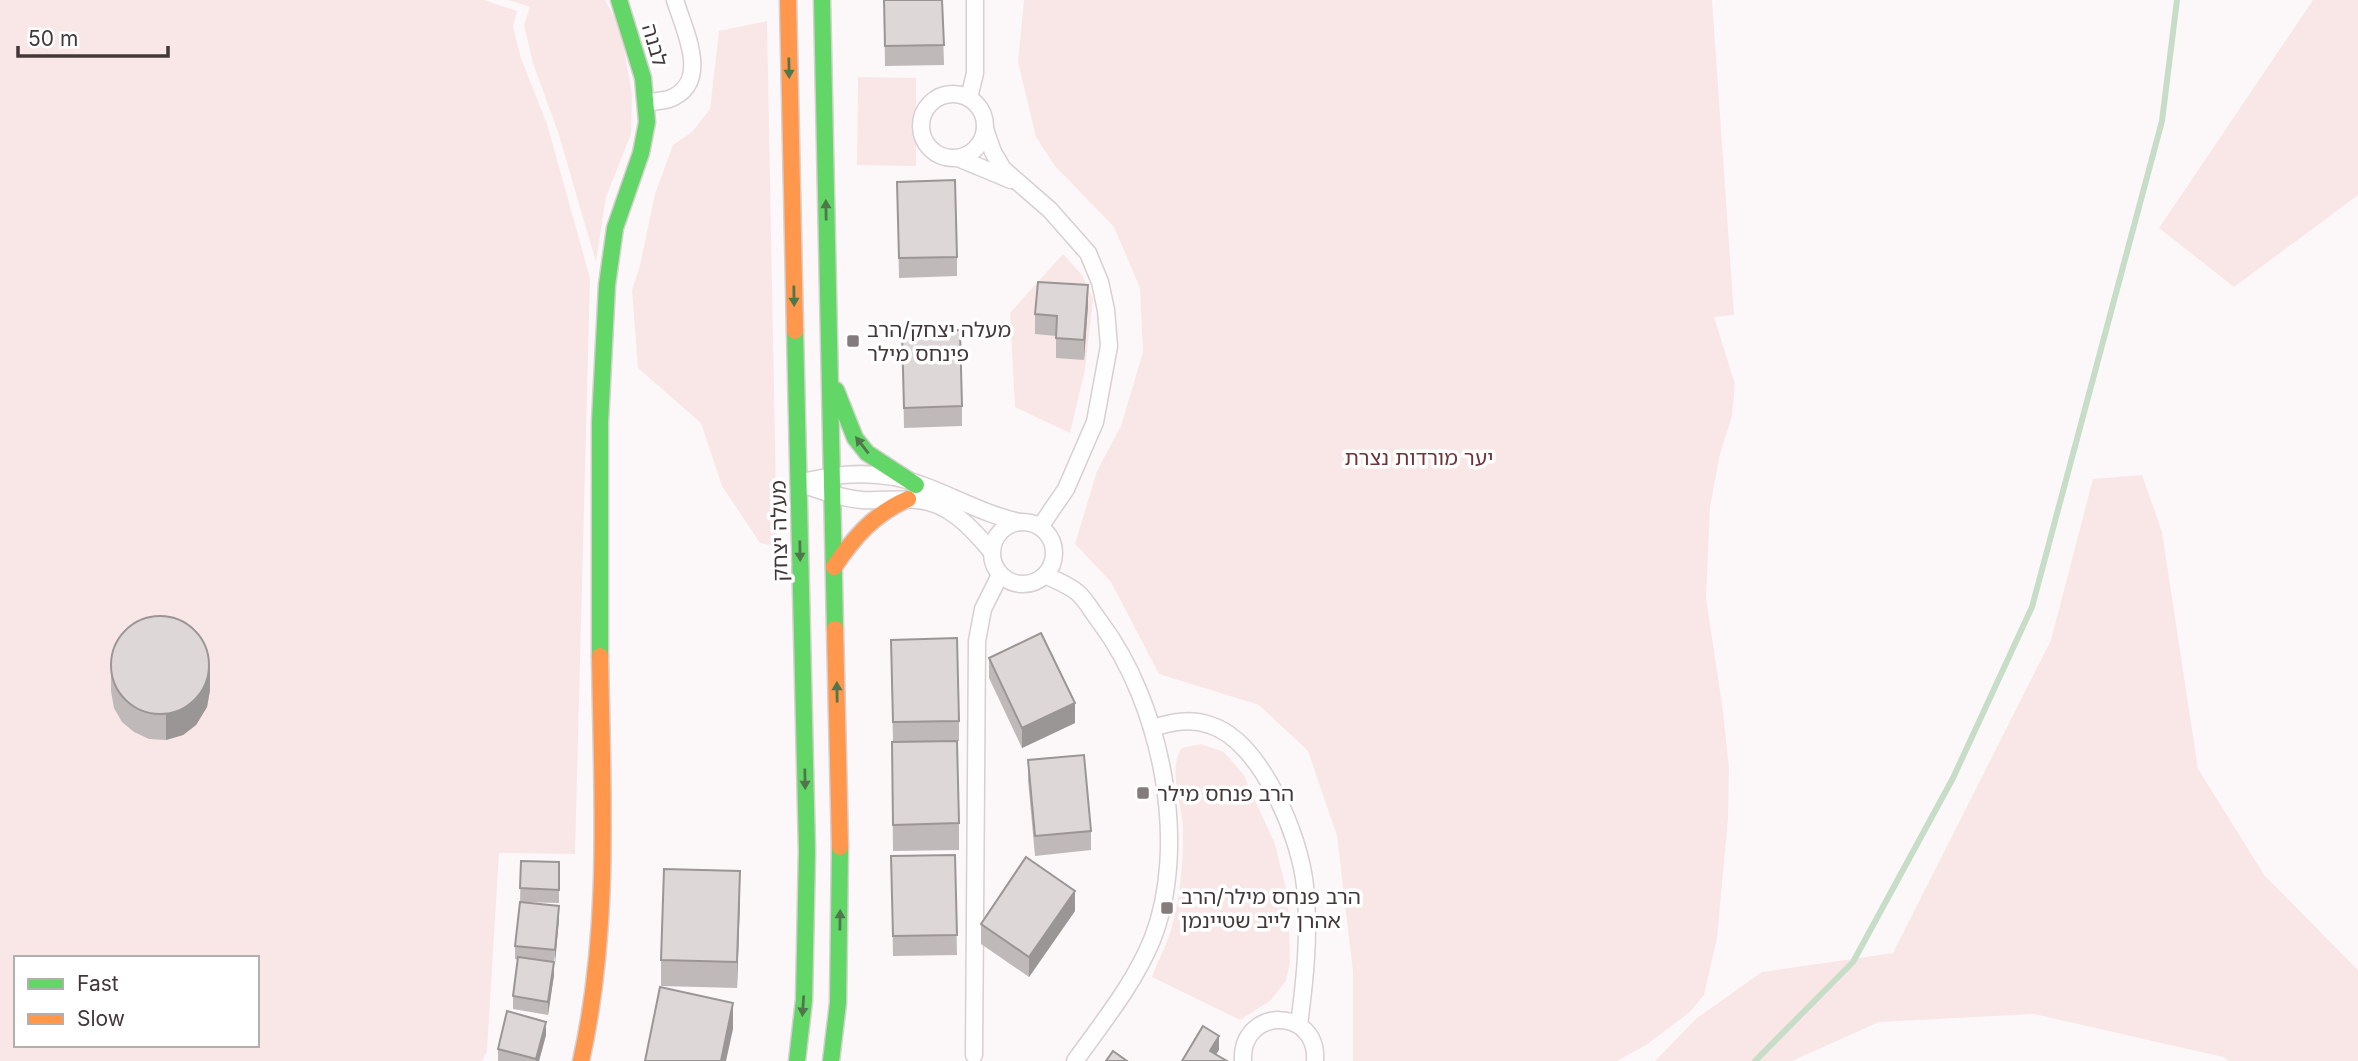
<svg xmlns="http://www.w3.org/2000/svg" width="2358" height="1061" viewBox="0 0 2358 1061" font-family="Inter,'Noto Sans Hebrew',sans-serif">
<rect width="100%" height="100%" fill="#fcf8f9"/>
<!-- green -->
<g fill="#f9e7e8" fill-rule="evenodd">
<path d="M 0,0 L 484,0 L 517,11 L 513,26 L 521,58 L 547,124 L 590,278 L 575,854 L 499,853 L 487,1051 L 482,1061 L 0,1061 ZM 16,958 L 257,958 L 257,1045 L 16,1045 Z"/>
<path d="M 508,0 L 605,0 L 620,27 L 632,94 L 631,134 L 606,197 L 596,262 L 558,132 L 533,63 L 524,25 L 530,7 Z"/>
<path d="M 1024,0 L 1712,0 L 1734,315 L 1714,317 L 1735,384 L 1732,416 L 1720,454 L 1710,507 L 1706,598 L 1723,711 L 1729,768 L 1728,819 L 1717,938 L 1704,995 L 1690,1012 L 1646,1045 L 1617,1061 L 1353,1061 L 1353,972 L 1337,836 L 1308,751 L 1259,705 L 1159,674 L 1111,582 L 1075,544 L 1097,471 L 1121,426 L 1143,352 L 1140,288 L 1114,227 L 1055,166 L 1036,137 L 1018,62 Z"/>
<path d="M 2313,0 L 2358,0 L 2358,195 L 2234,287 L 2159,228 Z"/>
<path d="M 767,21 L 777,547 L 760,543 L 722,486 L 701,423 L 638,368 L 632,290 L 640,265 L 655,194 L 673,145 L 692,132 L 710,109 L 719,31 Z"/>
<path d="M 858,77 L 916,78 L 916,166 L 857,165 Z"/>
<path d="M 1063,254 L 1082,275 L 1093,299 L 1085,370 L 1070,433 L 1015,407 L 1010,313 Z"/>
<path d="M 2142,475 L 2162,532 L 2198,769 L 2265,876 L 2358,970 L 2358,1061 L 2229,1061 L 2223,1057 L 2034,1014 L 1879,1022 L 1792,1061 L 1655,1061 L 1697,1018 L 1762,972 L 1893,953 L 2051,640 L 2093,479 Z"/>
<path d="M 1201,744 L 1224,752 L 1243,774 L 1275,844 L 1288,897 L 1290,962 L 1286,981 L 1270,1001 L 1240,1020 L 1152,977 C 1158,960 1168,943 1172,926 C 1181,894 1183,861 1183,828 C 1182,804 1167,769 1182,748 Z"/>
</g>
<g fill="none" stroke-linecap="round" stroke-linejoin="round">
<!-- stream -->
<path stroke="#c7ddc8" stroke-width="6" d="M 1755,1061 L 1853,962 L 1953,778 L 2032,607 L 2162,121 L 2177,0"/>
<!-- street casing -->
<g stroke="#d7cfd0" stroke-width="19">
<g id="street">
<circle cx="953" cy="126" r="32"/>
<path d="M 969,98 L 975,73 L 975,0"/>
<path d="M 647,103 C 654,101 662,101 669,99 C 712,83 684,30 675,0"/>
<path d="M 985,129 L 993,152 L 1003,169 L 1050,210 L 1088,253 L 1100,282 L 1106,310 L 1109,346 L 1095,422 L 1066,489 L 1040,527"/>
<path d="M 958,158 L 1011,180"/>
<path d="M 799,483 C 831,475 860,471 894,477 C 938,486 976,513 1020,522"/>
<path d="M 799,483 C 819,490 840,498 862,500 C 880,501 898,498 917,500 C 948,502 972,528 991,551"/>
<circle cx="1023" cy="553" r="31"/>
<path d="M 1045,575 C 1055,580 1069,585 1078,593 C 1086,600 1093,613 1100,622 C 1161,703 1190,844 1152,940 C 1134,984 1102,1023 1075,1061"/>
<path d="M 1152,728 C 1172,722 1190,718 1210,725 C 1261,741 1300,836 1305,886 C 1310,932 1305,979 1299,1025"/>
<path d="M 974,1055 L 977,641 L 983,609 L 1000,575"/>
<path d="M 1243,1061 C 1240,1006 1319,1007 1315,1061"/>
</g>
</g>
<!-- fast casing -->
<g stroke="#d7cfd0" stroke-width="19">
<g id="fast">
<path d="M 822,0 L 835,629"/>
<path d="M 795,331 L 807,851 L 804,1000 L 797,1061"/>
<path d="M 836,390 L 855,438 L 867,453 L 916,485"/>
<path d="M 600,656 L 600,422 L 607,285 L 615,228 L 641,153 L 647,122 L 643,78 L 619,0"/>
<path d="M 831,1061 L 838,1003 L 840,847"/>
</g>
</g>
<!-- slow casing -->
<g stroke="#d7cfd0" stroke-width="19">
<g id="slow">
<path d="M 788,0 L 795,331"/>
<path d="M 834,567 C 854,537 874,514 908,499"/>
<path d="M 835,629 L 840,847"/>
<path d="M 581,1061 C 611,927 602,792 600,656"/>
</g>
</g>
<!-- street -->
<use href="#street" stroke="#fffefe" stroke-width="16"/>
<!-- fast -->
<use href="#fast" stroke="#63d668" stroke-width="16"/>
<!-- slow -->
<use href="#slow" stroke="#ff974d" stroke-width="16"/>
</g>
<!-- wall -->
<g fill="#bfb9b9">
<path d="M 884,0 L 942,0 L 944,65 L 885,66 Z"/>
<path d="M 897,182 L 957,257 L 957,276 L 899,278 Z"/>
<path d="M 1088,305 L 1084,360 L 1056,358 L 1056,336 L 1035,334 L 1035,314 Z"/>
<path d="M 902,332 L 962,406 L 962,426 L 904,428 Z"/>
<path d="M 989,658 L 1075,723 L 1022,748 L 989,678 Z"/>
<path d="M 891,659 L 959,721 L 959,741 L 893,742 Z"/>
<path d="M 111,665 L 210,690 L 207,707 L 196,725 L 183,735 L 166,740 L 149,739 L 134,732 L 122,722 L 114,708 L 111,691 Z"/>
<path d="M 1028,760 L 1091,831 L 1091,850 L 1035,856 L 1028,780 Z"/>
<path d="M 892,768 L 959,823 L 959,850 L 893,851 Z"/>
<path d="M 955,855 L 957,955 L 893,956 L 891,856 Z"/>
<path d="M 521,861 L 559,862 L 559,903 L 520,902 Z"/>
<path d="M 740,897 L 737,988 L 661,986 L 661,960 Z"/>
<path d="M 1075,911 L 1029,977 L 981,944 L 981,924 Z"/>
<path d="M 559,920 L 554,963 L 554,975 L 548,1015 L 513,1009 L 513,996 L 518,960 L 515,959 L 515,946 Z"/>
<path d="M 546,1035 L 539,1061 L 498,1061 L 498,1049 Z"/>
</g>
<!-- shaded-wall -->
<g fill="#9b9696">
<path d="M 1088,285 L 1088,305 L 1084,360 L 1084,340 Z"/>
<path d="M 210,664 L 210,690 L 207,707 L 196,725 L 183,735 L 166,740 L 166,714 Z"/>
<path d="M 1075,703 L 1075,723 L 1022,748 L 1022,728 Z"/>
<path d="M 740,871 L 740,897 L 737,988 L 737,962 Z"/>
<path d="M 1075,891 L 1075,911 L 1029,977 L 1029,957 Z"/>
<path d="M 559,906 L 559,920 L 555,964 L 555,950 Z"/>
<path d="M 554,962 L 554,975 L 548,1015 L 548,1002 Z"/>
<path d="M 733,1003 L 733,1029 L 726,1061 L 721,1061 Z"/>
<path d="M 546,1022 L 546,1035 L 539,1061 L 536,1061 Z"/>
<path d="M 1219,1036 L 1219,1050 L 1212,1061 L 1210,1051 Z"/>
</g>
<!-- building -->
<g fill="#ded7d7" stroke="#9b9696" stroke-width="2">
<path d="M 884,0 L 942,0 L 944,45 L 885,46 Z"/>
<path d="M 955,180 L 957,257 L 899,258 L 897,182 Z"/>
<path d="M 1038,282 L 1088,285 L 1084,340 L 1056,338 L 1057,316 L 1035,314 Z"/>
<path d="M 960,330 L 962,406 L 904,408 L 902,332 Z"/>
<circle cx="160" cy="665" r="49"/>
<path d="M 1041,633 L 1075,703 L 1022,728 L 989,658 Z"/>
<path d="M 957,638 L 959,721 L 893,722 L 891,640 Z"/>
<path d="M 957,741 L 959,823 L 893,825 L 892,742 Z"/>
<path d="M 1084,755 L 1091,831 L 1035,836 L 1028,760 Z"/>
<path d="M 955,855 L 957,935 L 893,936 L 891,856 Z"/>
<path d="M 1026,857 L 1075,891 L 1029,957 L 981,924 Z"/>
<path d="M 521,861 L 559,862 L 559,890 L 520,888 Z"/>
<path d="M 664,869 L 740,871 L 737,962 L 661,960 Z"/>
<path d="M 520,902 L 559,906 L 555,950 L 515,946 Z"/>
<path d="M 518,957 L 554,962 L 548,1002 L 513,996 Z"/>
<path d="M 660,987 L 733,1003 L 721,1061 L 645,1061 Z"/>
<path d="M 507,1011 L 546,1022 L 536,1059 L 498,1049 Z"/>
<path d="M 1203,1026 L 1219,1036 L 1210,1051 L 1227,1061 L 1182,1061 Z"/>
<path d="M 1113,1051 L 1127,1061 L 1106,1061 Z"/>
</g>
<!-- one-way arrows -->
<defs><path id="oneway-solid" d="M-6-.8H1V-3.2L6.5 0L1 3.2V.8H-6Z" transform="scale(1.75)"/></defs>
<g fill="#50774b">
<use href="#oneway-solid" transform="translate(789 68) rotate(89)"/>
<use href="#oneway-solid" transform="translate(826 210) rotate(-91)"/>
<use href="#oneway-solid" transform="translate(794 296) rotate(89)"/>
<use href="#oneway-solid" transform="translate(862 445) rotate(-128)"/>
<use href="#oneway-solid" transform="translate(800 551) rotate(89)"/>
<use href="#oneway-solid" transform="translate(837 692) rotate(-91)"/>
<use href="#oneway-solid" transform="translate(805 779) rotate(89)"/>
<use href="#oneway-solid" transform="translate(840 920) rotate(-89)"/>
<use href="#oneway-solid" transform="translate(803 1006) rotate(94)"/>
</g>
<!-- markers -->
<g fill="#847b7c" stroke="#fff" stroke-width="2.5">
<rect x="846" y="334" width="14" height="14" rx="3.5"/>
<rect x="1136" y="786" width="14" height="14" rx="3.5"/>
<rect x="1160" y="901" width="14" height="14" rx="3.5"/>
</g>
<g text-anchor="middle" dominant-baseline="central" stroke-width="7" stroke-linejoin="round" paint-order="stroke">
<!-- street labels -->
<g font-size="21" fill="#433738" stroke="#fff">
<text transform="translate(655 45) rotate(74)">לבנה</text>
<text transform="translate(779 531) rotate(-91)">מעלה יצחק</text>
</g>
<!-- poi labels -->
<g font-size="21" fill="#433738" stroke="#fff" text-anchor="start">
<text x="867" y="329">מעלה יצחק/הרב<tspan x="867" dy="24">פינחס מילר</tspan></text>
<text x="1157" y="793">הרב פנחס מילר</text>
<text x="1181" y="896">הרב פנחס מילר/הרב<tspan x="1181" dy="24">אהרן לייב שטיינמן</tspan></text>
</g>
<!-- park labels -->
<g font-size="21" fill="#6f353b" stroke="#fff">
<text x="1419" y="457">יער מורדות נצרת</text>
</g>
</g>
<!-- legend -->
<rect x="14" y="956" width="245" height="91" fill="#ffffff" stroke="#b4afaf" stroke-width="2"/>
<rect x="28" y="979" width="35" height="10" fill="#63d668" stroke="#b4afaf" stroke-width="2"/>
<text x="77" y="991" font-size="21" fill="#433738">Fast</text>
<rect x="28" y="1014" width="35" height="10" fill="#ff974d" stroke="#b4afaf" stroke-width="2"/>
<text x="77" y="1026" font-size="21" fill="#433738">Slow</text>
<!-- scale -->
<path d="M18 46v10h150v-10" fill="none" stroke="#433738" stroke-width="3.5"/>
<text x="28" y="46" font-size="21" fill="#433738" stroke="#ffffff" stroke-width="5" paint-order="stroke">50 m</text>
</svg>
